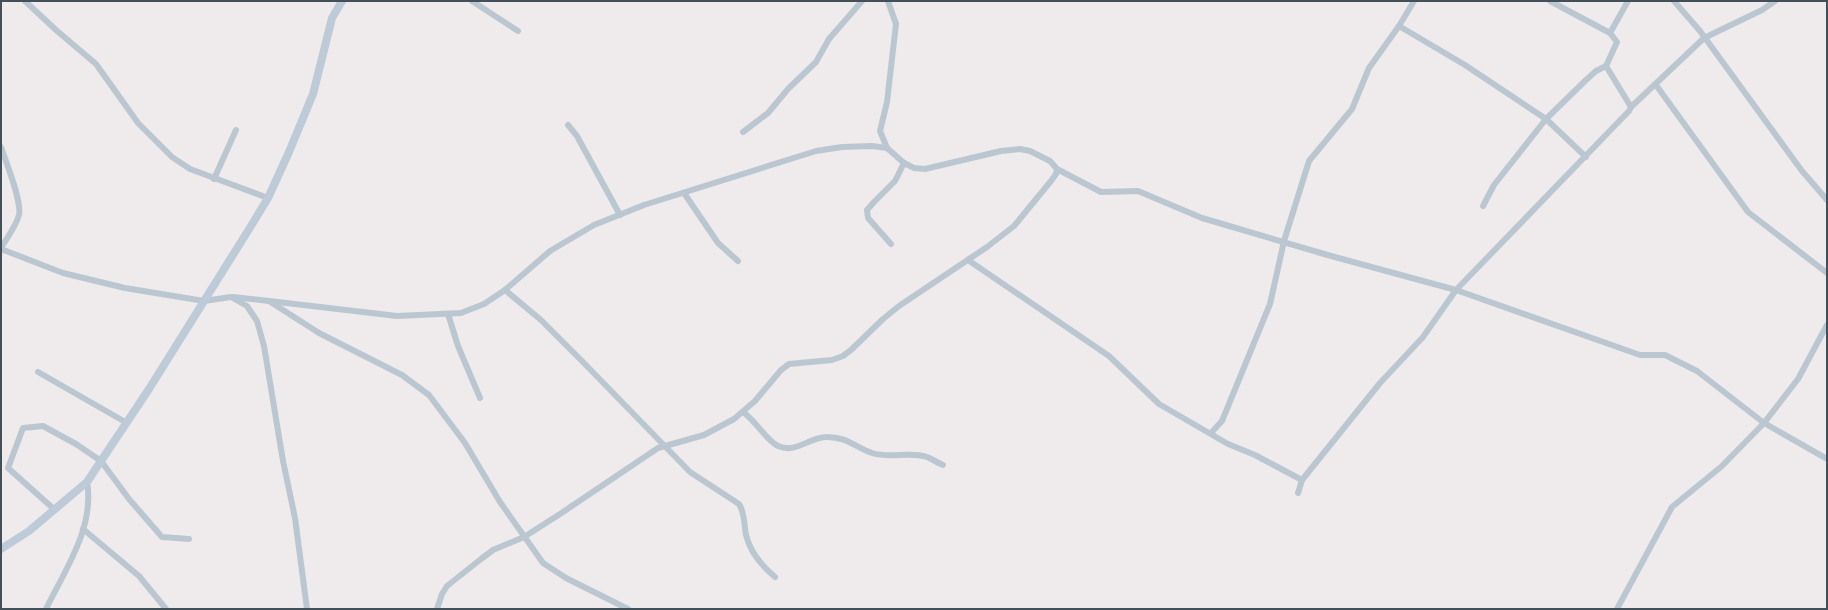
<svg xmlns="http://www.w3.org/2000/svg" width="1828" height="610" viewBox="0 0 1828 610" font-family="'Space Grotesk',sans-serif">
<rect width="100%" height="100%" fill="#efebec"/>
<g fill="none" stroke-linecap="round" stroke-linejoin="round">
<!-- street -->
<g stroke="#bbc7d0" stroke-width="6">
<path d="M 25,1 L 56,30 L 96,64 L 138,123 L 172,157 L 190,169 L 268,198"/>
<path d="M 472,1 L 518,31"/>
<path d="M 1550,1 L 1610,33"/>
<path d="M 1674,1 L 1700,31 L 1802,171 L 1827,200"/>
<path d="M 1399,26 L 1465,65 L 1546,119 L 1586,157"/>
<path d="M 1606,66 L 1631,107"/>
<path d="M 1656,85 L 1748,212 L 1827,273"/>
<path d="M 568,125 L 577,136 L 620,215"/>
<path d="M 743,132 L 768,113 L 788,89 L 816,62 L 829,39 L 862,1"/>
<path d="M 1,147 C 6,162 22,201 19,215 C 16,226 7,238 1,248"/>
<path d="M 887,148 L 880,131 L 887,102 L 896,24 L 888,1"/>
<path d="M 214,179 L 236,130"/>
<path d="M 684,193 L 718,243 L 738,261"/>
<path d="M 1483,206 L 1494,185 L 1546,119 L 1586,80 L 1596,71 L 1606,66 L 1617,42 L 1610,33 L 1628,1"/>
<path d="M 891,244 L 868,218 L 867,210 L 874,202 L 895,181 L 904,163"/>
<path d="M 1,249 L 63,273 L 125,288 L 204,301 L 231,297 L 247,306 L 257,321 L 264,346 L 283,461 L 295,518 L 307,609"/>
<path d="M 968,260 L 1109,356 L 1159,404 L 1228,444 L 1255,455 L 1302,480"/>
<path d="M 505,290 L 541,320 L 581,360 L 690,472 L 739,504 C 745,513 744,525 746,535 C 750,552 762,566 775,577"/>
<path d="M 233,297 L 269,301 L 319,333 L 402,375 L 429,395 L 465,443 L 500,502 L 543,563 L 566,578 L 628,609"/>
<path d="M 269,301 L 397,316 L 461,313 L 484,304 L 505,290 L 550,251 L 594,225 L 644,205 L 816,151 L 842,147 L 872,146 L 887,148 L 904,163 L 914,168 L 925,169 L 1001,151 L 1020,149 L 1030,151 L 1050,161 L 1057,169 L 1101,192 L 1138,191 L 1202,218 L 1324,254 L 1456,290 L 1640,355 L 1665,355 L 1697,371 L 1764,423 L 1827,459"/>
<path d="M 448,314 L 458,346 L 480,398"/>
<path d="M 38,372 L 127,423"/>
<path d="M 743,412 C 756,421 766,440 778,446 C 797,454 808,437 827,437 C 847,437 855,447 872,453 C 890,459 909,451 927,457 C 932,459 938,463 943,465"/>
<path d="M 1211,433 L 1222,421 L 1270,304 L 1284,241 L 1309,161 L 1352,109 L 1369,68 L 1399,26 L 1414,1"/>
<path d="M 1298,493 L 1302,480 L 1380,383 L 1423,337 L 1456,290 L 1629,111 L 1631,107 L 1704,38 L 1762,10 L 1775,1"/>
<path d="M 55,510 L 8,468 L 23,428 L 43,426 L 76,444 L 101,461 L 129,499 L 162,537 L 189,539"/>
<path d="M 83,529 L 139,576 L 166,609"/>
<path d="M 46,609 C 65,570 95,527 87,482"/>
<path d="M 437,609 L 442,594 L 447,586 L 481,559 L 493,550 L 524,537 L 560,514 L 658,448 L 704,435 L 734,419 L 755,401 L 781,370 L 789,364 L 832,360 L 843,356 L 851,350 L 883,319 L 899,306 L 987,247 L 1014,226 L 1051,181 L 1056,174 L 1057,169"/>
<path d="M 1617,609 L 1672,507 L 1722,466 L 1764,423 L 1798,379 L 1827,325"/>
</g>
<!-- secondary -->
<path stroke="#bdcad7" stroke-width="8" d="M 1,549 L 29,531 L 87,482 L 149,389 L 251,226 L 268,198 L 289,152 L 313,94 L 332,18 L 342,1"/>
</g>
<!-- border -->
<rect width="1828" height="610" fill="none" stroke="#43505a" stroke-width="4"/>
</svg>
